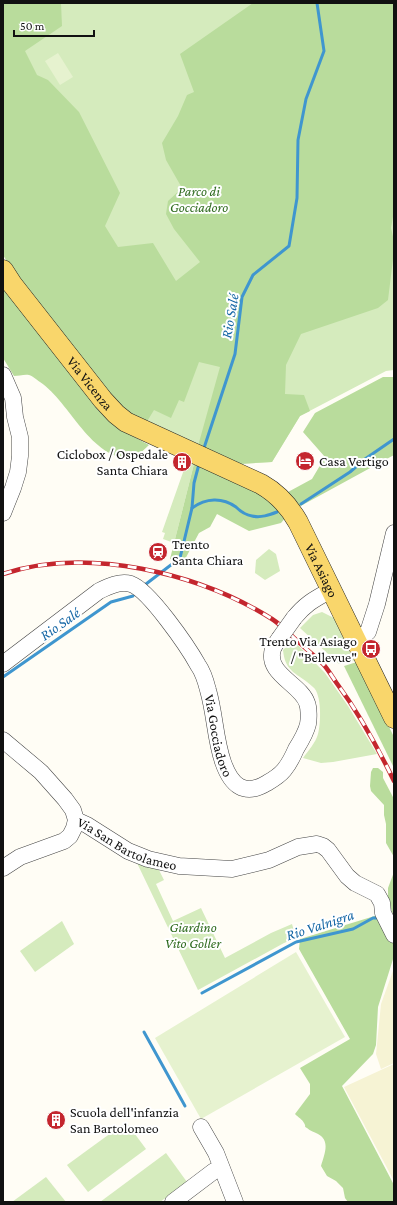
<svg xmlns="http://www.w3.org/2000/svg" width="397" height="1205" viewBox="0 0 397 1205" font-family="'Crimson Pro',serif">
<rect width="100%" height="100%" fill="#fffdf5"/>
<!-- farmland -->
<g fill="#f6f3d4">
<path d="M 394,968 L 394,1063 L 381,1069 L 376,1054 L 381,1004 Z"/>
<path d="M 394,1064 L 394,1181 L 344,1087 Z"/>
</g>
<!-- green -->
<g fill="#d5ebbd">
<path d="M 3,3 L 394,3 L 394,370 L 386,371 L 300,416 L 272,462 L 239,464 L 147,423 L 3,255 Z"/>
<path d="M 187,461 L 194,464 L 174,543 L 163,539 L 165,533 L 162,532 Z"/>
<path d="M 269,549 L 276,554 L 280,571 L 265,580 L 255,573 L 256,560 Z"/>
<path d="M 322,612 L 334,618 L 354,661 L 339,664 L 300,628 L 313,615 Z"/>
<path d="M 293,640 L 325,673 L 348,706 L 377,754 L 333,762 L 321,763 L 303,758 C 308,751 316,742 318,734 C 321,724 322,694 313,687 C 298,673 285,673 283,650 Z"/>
<path d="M 137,863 L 159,870 L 164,880 L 156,884 L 173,921 L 201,908 L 225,958 L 271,933 L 292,924 L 296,938 L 284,943 L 198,990 Z"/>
<path d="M 62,921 L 74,944 L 35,972 L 20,951 Z"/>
<path d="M 126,1122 L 146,1149 L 88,1192 L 67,1165 Z"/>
<path d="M 166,1153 L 187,1182 L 160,1202 L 100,1202 Z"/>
<path d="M 46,1177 L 66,1202 L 12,1202 Z"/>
</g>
<!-- forest -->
<g fill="#b9dc9c">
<path d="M 3,3 L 61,3 L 62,26 L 25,51 L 37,75 L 48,80 L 79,112 L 120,193 L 105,226 L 118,247 L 153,243 L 176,281 L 200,262 L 174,229 L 166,214 L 168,201 L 182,188 L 166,160 L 162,143 L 178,116 L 187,95 L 194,92 L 180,54 L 253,3 L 394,3 L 394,211 L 391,228 L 394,241 L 394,251 L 388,300 L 378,308 L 301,334 L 286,365 L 285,394 L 304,395 L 310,411 L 300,416 L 272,462 L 239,464 L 198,446 L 220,367 L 199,362 L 184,402 L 179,400 L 171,418 L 154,410 L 143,428 L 133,421 L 26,292 L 3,255 Z"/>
<path d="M 3,285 L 98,410 L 118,428 L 149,445 L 134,459 C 90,460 71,403 40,382 C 37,380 33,376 29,375 C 25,374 18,376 14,376 L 3,358 Z"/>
<path d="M 383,377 L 394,377 L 394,455 L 297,508 L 288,492 L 312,479 L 325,457 L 303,432 L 315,413 Z"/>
<path d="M 194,464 L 258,491 L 286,517 L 281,523 L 249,531 L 217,514 L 210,527 L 199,533 L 183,563 L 170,559 Z"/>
<path d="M 357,662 L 394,737 L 394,768 L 344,666 Z"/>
<path d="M 373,768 L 378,768 L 383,772 L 383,778 L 394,799 L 394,857 L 386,843 L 386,824 L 384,815 L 384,805 L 371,791 L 370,786 L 371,772 Z"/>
<path d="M 394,872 L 394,918 L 388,899 L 388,888 Z"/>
<path d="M 381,914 L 394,938 L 394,956 L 378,1007 L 376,1045 L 373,1054 L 342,1086 L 394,1185 L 394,1202 L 348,1202 L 345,1198 L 343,1188 L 336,1181 L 327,1176 L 321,1166 C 324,1155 331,1141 318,1134 C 315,1132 310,1131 307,1128 C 303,1125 307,1128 304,1123 C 303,1120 298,1117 295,1114 L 310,1094 L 310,1084 L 300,1068 L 350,1039 L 299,949 L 300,939 Z"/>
</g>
<!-- pitch -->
<g fill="#e6f2cf">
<path d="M 58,53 L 73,77 L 60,85 L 45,61 Z"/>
<path d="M 296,952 L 345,1037 L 201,1119 L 155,1038 Z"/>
</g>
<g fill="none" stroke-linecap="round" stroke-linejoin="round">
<!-- stream -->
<g stroke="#3f96cf" stroke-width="3">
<path d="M 203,451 L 235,354 L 242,297 L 253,275 L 289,246 L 297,198 L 298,140 L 306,99 L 324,51 L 317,3"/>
<path d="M 301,504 L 350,472 L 365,459 L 394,439"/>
<path d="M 192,508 C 206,498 222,497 236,507 C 241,512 245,515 252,516 C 261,518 269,515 277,512"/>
<path d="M 146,584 L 180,558 L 192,508 L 194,483 L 199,464"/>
<path d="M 3,677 L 111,602 L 133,596"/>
<path d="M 202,993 L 296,942 L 353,929 L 373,918 L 379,918"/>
<path d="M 144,1032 L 185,1106"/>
</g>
<!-- minor casing -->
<g stroke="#444" stroke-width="17">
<g id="minor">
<path d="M 3,375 L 13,398 L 15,417 L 20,437 L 20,456 L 18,472 L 13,488 L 3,513"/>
<path d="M 294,618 C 306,603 315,599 331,590"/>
<path d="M 356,640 L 368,632 L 377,604 L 394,533"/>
<path id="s1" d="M 3,664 L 99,591 C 109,586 120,581 131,584 C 149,590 188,647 198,665 C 203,672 206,682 208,690 C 215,714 215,739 223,762 C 231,785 244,797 267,783 C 274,779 280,775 284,770 C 289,764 293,756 296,749 C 301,741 306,733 308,724 C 309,719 309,708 307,703 C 301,684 265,674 273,649 C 274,646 277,642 279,639"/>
<path d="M 3,740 L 41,772 L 65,799 L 73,810 L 76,820 L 74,828 L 70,836 L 64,841 L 20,857 L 3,868"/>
<path id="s2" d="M 76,820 L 87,825 L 128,851 L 148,859 L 179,866 L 232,869 L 269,860 L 298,847 L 317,844 L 323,846 L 328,850 L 347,876 L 355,883 L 377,894 L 382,903 L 383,913 L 394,935"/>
<path d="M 201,1127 L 216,1153 L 235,1202"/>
<path d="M 173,1202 L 214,1171"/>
</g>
</g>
<!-- major casing -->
<g stroke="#222" stroke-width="21">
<g id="major">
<path id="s3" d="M 3,270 L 12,284 L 103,400 L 116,414 L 126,422 L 261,484 C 277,493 289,506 298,522 L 394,718"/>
</g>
</g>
<!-- minor -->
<use href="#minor" stroke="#fff" stroke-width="16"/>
<!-- major -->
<use href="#major" stroke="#f9d66b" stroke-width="20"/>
<!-- rail casing -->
<g stroke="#c4262e" stroke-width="4.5">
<path id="rail" d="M 3,574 C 87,546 199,573 272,619 C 283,626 292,637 302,645 C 309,652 318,658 324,665 C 329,671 333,678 338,685 C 360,715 378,748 394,781"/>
</g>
<!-- rail -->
<use href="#rail" stroke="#fff" stroke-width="3" stroke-dasharray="9" stroke-linecap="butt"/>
<!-- minor-bridge casing -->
<g stroke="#444" stroke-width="17" stroke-linecap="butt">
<path id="minor-bridge" d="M 279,639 L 294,618"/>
</g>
<!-- minor-bridge -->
<use href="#minor-bridge" stroke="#fff" stroke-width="16"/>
</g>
<!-- icons -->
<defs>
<g id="hotel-disc" transform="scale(1)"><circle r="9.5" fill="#c4262e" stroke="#fff"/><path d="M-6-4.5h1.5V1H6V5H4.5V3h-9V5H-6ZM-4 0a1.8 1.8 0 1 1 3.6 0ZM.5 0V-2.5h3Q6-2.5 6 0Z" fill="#fff"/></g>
<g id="building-disc" transform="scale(1)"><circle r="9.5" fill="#c4262e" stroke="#fff"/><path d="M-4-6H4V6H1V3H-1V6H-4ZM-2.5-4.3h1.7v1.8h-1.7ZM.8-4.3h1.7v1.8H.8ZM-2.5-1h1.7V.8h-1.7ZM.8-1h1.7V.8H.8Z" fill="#fff"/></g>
<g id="station-disc" transform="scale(1)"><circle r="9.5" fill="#c4262e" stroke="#fff"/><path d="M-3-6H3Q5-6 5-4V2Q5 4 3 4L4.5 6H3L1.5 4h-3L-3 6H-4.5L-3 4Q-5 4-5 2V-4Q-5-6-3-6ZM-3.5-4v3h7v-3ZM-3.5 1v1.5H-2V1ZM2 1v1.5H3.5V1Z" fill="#fff"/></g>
<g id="bus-disc" transform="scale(1)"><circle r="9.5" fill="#c4262e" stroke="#fff"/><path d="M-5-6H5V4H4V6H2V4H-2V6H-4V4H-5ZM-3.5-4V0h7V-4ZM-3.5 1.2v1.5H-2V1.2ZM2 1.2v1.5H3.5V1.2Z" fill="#fff"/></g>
</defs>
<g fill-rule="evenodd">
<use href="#hotel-disc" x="305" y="461"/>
<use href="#building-disc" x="182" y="462"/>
<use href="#station-disc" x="158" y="552"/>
<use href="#bus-disc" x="371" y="649"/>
<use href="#building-disc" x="56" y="1120"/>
</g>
<g text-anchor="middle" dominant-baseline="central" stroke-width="4" stroke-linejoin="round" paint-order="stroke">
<!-- park labels -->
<g font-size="14" font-style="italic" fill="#2f6b1f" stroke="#fff">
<text x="199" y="191">Parco di<tspan x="199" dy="16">Gocciadoro</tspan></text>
<text x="193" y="927">Giardino<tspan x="193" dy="16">Vito Goller</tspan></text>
</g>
<!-- street labels -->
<g font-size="14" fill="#111" stroke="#fff">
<text stroke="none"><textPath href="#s3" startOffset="143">Via Vicenza</textPath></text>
<text stroke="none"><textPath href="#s3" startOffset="452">Via Asiago</textPath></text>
<text stroke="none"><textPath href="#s1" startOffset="334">Via Gocciadoro</textPath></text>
<text stroke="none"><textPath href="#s2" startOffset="57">Via San Bartolameo</textPath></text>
</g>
<!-- poi labels -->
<g font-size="14" fill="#111" stroke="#fff" text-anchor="start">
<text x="168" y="454" text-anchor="end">Ciclobox / Ospedale<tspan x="168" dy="16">Santa Chiara</tspan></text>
<text x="319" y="461">Casa Vertigo</text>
<text x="172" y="544">Trento<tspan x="172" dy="16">Santa Chiara</tspan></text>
<text x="357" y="641" text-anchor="end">Trento Via Asiago<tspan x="357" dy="16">/ "Bellevue"</tspan></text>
<text x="70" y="1112">Scuola dell'infanzia<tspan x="70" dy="16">San Bartolomeo</tspan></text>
</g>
<!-- water labels -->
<g font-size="15" font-style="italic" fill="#1768a6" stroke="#fff">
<text transform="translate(230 316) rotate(-80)">Rio Salé</text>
<text transform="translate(60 624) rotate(-35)">Rio Salé</text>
<text transform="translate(320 925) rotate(-18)">Rio Valnigra</text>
</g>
</g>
<!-- border -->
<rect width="397" height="1205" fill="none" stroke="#111111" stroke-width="8"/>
<!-- scale -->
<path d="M14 30v6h80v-6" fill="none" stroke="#111111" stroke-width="2"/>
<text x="20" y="30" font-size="12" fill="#111111" stroke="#ffffff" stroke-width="3" paint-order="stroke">50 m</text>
</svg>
